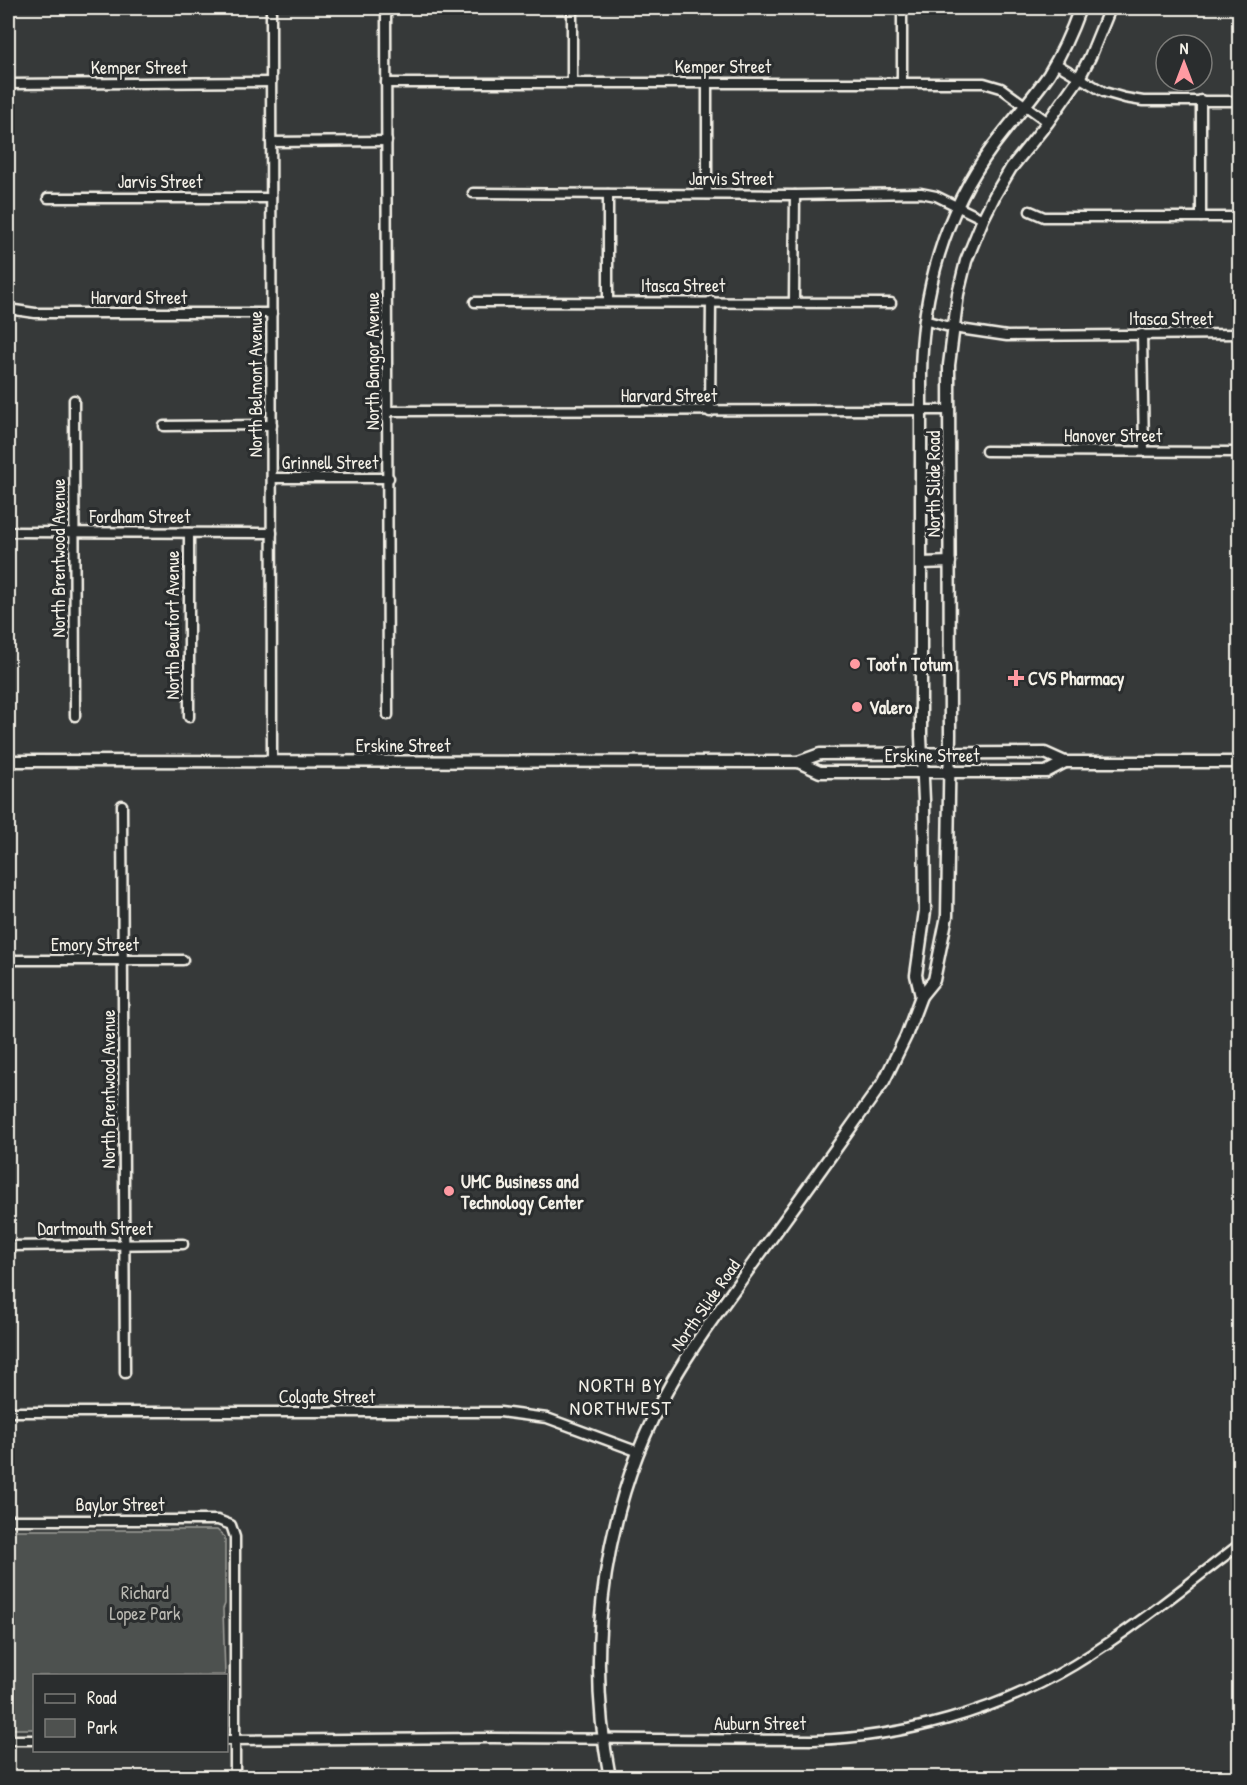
<svg xmlns="http://www.w3.org/2000/svg" width="1247" height="1785" viewBox="0 0 1247 1785" font-family="'Patrick Hand',sans-serif">
<rect width="100%" height="100%" fill="#363939"/>
<filter id="ink" filterUnits="userSpaceOnUse"><feTurbulence type="fractalNoise" baseFrequency=".0167" numOctaves="2"/><feDisplacementMap in="SourceGraphic" scale="12" xChannelSelector="R" yChannelSelector="G"/><feConvolveMatrix kernelMatrix="1 2 1 2 8 2 1 2 1" color-interpolation-filters="sRGB"/></filter>
<g filter="url(#ink)">
<!-- green -->
<path fill="#4e514f" stroke="#a1a19c" stroke-width="1.5" d="M 8,1530 L 217,1530 L 225,1537 L 225,1604 L 223,1609 L 225,1675 L 34,1676 L 34,1729 L 8,1729 Z"/>
<g fill="none" stroke-linecap="round" stroke-linejoin="round">
<!-- minor casing -->
<g stroke="#f4f1e8" stroke-width="13">
<g id="minor">
<path d="M 271,8 L 272,761"/>
<path d="M 386,8 L 388,715"/>
<path d="M 1055,63 L 1104,92 L 1125,98 L 1143,101 L 1240,101"/>
<path d="M 386,83 L 984,83 L 1001,88 L 1048,122"/>
<path d="M 572,83 L 572,8"/>
<path d="M 707,83 L 707,194"/>
<path d="M 902,83 L 902,8"/>
<path d="M 8,84 L 271,82"/>
<path d="M 1201,100 L 1201,217"/>
<path d="M 271,142 L 387,141"/>
<path d="M 473,193 L 795,195 L 921,193 L 936,196 L 983,219"/>
<path d="M 608,194 L 608,301"/>
<path d="M 48,198 L 271,198"/>
<path d="M 1030,211 L 1044,217 L 1240,217"/>
<path d="M 794,301 L 795,195"/>
<path d="M 475,302 L 891,303"/>
<path d="M 8,309 L 35,313 L 272,313"/>
<path d="M 924,320 L 953,328 L 1007,336 L 1240,334"/>
<path d="M 1142,334 L 1144,451"/>
<path d="M 74,400 L 75,716"/>
<path d="M 388,411 L 950,410"/>
<path d="M 710,412 L 711,301"/>
<path d="M 164,426 L 272,425"/>
<path d="M 986,451 L 1240,452"/>
<path d="M 272,478 L 389,478"/>
<path d="M 8,532 L 272,533"/>
<path d="M 189,717 L 189,533"/>
<path d="M 122,805 L 125,1373"/>
<path d="M 8,960 L 183,960"/>
<path d="M 8,1246 L 183,1244"/>
<path d="M 8,1412 L 500,1412 L 547,1418 L 639,1452"/>
<path d="M 8,1520 L 218,1520 L 231,1525 L 235,1537 L 235,1778"/>
<path d="M 8,1740 L 34,1740"/>
<path d="M 226,1740 L 493,1738 L 814,1740 C 904,1737 996,1712 1074,1665 C 1132,1630 1186,1586 1240,1544"/>
</g>
</g>
<!-- major casing -->
<g stroke="#f4f1e8" stroke-width="15">
<g id="major">
<path d="M 922,563 L 950,562"/>
<path d="M 8,761 L 798,762 L 820,754 L 1045,753 L 1065,762 L 1240,762"/>
<path d="M 798,762 L 820,772 L 1046,772 L 1065,762"/>
<path d="M 921,996 L 916,975 L 925,911 L 924,800 L 921,736 L 921,374 C 922,293 944,212 993,146 C 1011,122 1032,99 1049,74 C 1062,53 1072,30 1080,8"/>
<path d="M 610,1778 C 584,1645 604,1500 672,1382 C 696,1340 726,1301 754,1262 C 798,1202 841,1141 884,1081 L 906,1036 L 921,996 L 934,980 L 947,916 L 950,734 L 949,365 L 958,294 L 966,261 L 983,219 L 995,195 L 1011,168 L 1048,122 L 1079,78 L 1090,57 L 1110,8"/>
</g>
</g>
<!-- minor -->
<use href="#minor" stroke="#2a2d2e" stroke-width="8"/>
<!-- major -->
<use href="#major" stroke="#2a2d2e" stroke-width="10"/>
</g>
</g>
<!-- markers -->
<g fill="#ff9aa2" stroke="#2a2d2e" stroke-width="2">
<circle cx="855" cy="664" r="6"/>
<path d="M1013 669h6v6h6v6h-6v6h-6v-6h-6v-6h6z"/>
<circle cx="857" cy="707" r="6"/>
<circle cx="449" cy="1191" r="6"/>
</g>
<g text-anchor="middle" dominant-baseline="central" stroke-width="6" stroke-linejoin="round" paint-order="stroke">
<!-- street labels -->
<g font-size="18" fill="#f4f1e8" stroke="#2a2d2e">
<text x="723" y="66">Kemper Street</text>
<text x="139" y="67">Kemper Street</text>
<text x="731" y="178">Jarvis Street</text>
<text x="160" y="181">Jarvis Street</text>
<text x="683" y="285">Itasca Street</text>
<text x="139" y="297">Harvard Street</text>
<text x="1171" y="318">Itasca Street</text>
<text transform="translate(372 361) rotate(-90)">North Bangor Avenue</text>
<text transform="translate(255 384) rotate(-90)">North Belmont Avenue</text>
<text x="669" y="395">Harvard Street</text>
<text x="1113" y="435">Hanover Street</text>
<text x="330" y="462">Grinnell Street</text>
<text transform="translate(933 484) rotate(-90)">North Slide Road</text>
<text x="140" y="516">Fordham Street</text>
<text transform="translate(58 558) rotate(-90)">North Brentwood Avenue</text>
<text transform="translate(172 625) rotate(-90)">North Beaufort Avenue</text>
<text x="403" y="745">Erskine Street</text>
<text x="932" y="755">Erskine Street</text>
<text x="95" y="944">Emory Street</text>
<text transform="translate(108 1089) rotate(-90)">North Brentwood Avenue</text>
<text x="95" y="1228">Dartmouth Street</text>
<text transform="translate(705 1305) rotate(-55)">North Slide Road</text>
<text x="327" y="1396">Colgate Street</text>
<text x="120" y="1504">Baylor Street</text>
<text x="760" y="1723">Auburn Street</text>
</g>
<!-- poi labels -->
<g font-size="18" font-weight="bold" fill="#f4f1e8" stroke="#2a2d2e" text-anchor="start">
<text x="867" y="664">Toot'n Totum</text>
<text x="1028" y="678">CVS Pharmacy</text>
<text x="869" y="707">Valero</text>
<text x="461" y="1181">UMC Business and<tspan x="461" dy="21">Technology Center</tspan></text>
</g>
<!-- park labels -->
<g font-size="18" fill="#bab9b2" stroke="#2a2d2e">
<text x="145" y="1592">Richard<tspan x="145" dy="21">Lopez Park</tspan></text>
</g>
<!-- neighbourhood labels -->
<g font-size="20" letter-spacing="1.5" fill="#f4f1e8" stroke="#2a2d2e">
<text x="621" y="1384">NORTH BY<tspan x="621" dy="23">NORTHWEST</tspan></text>
</g>
</g>
<!-- margin -->
<rect width="1247" height="1785" fill="none" stroke="#2a2d2e" stroke-width="30"/>
<rect x="15" y="15" width="1217" height="1755" fill="none" stroke="#f4f1e8" stroke-width="2" filter="url(#ink)"/>
<!-- legend -->
<rect x="33" y="1674" width="195" height="78" fill="#2a2d2e" stroke="#7b7b78" stroke-width="1.5"/>
<rect x="45" y="1694" width="30" height="9" fill="#2a2d2e" stroke="#7b7b78" stroke-width="1.5"/>
<text x="87" y="1704" font-size="18" fill="#f4f1e8">Road</text>
<rect x="45" y="1719" width="30" height="18" fill="#4e514f" stroke="#7b7b78" stroke-width="1.5"/>
<text x="87" y="1734" font-size="18" fill="#f4f1e8">Park</text>
<!-- north arrow -->
<g transform="translate(1184 63)"><circle r="28" fill="#2a2d2e" stroke="#7b7b78" stroke-width="1.5"/>
<path d="M0-4.5L10 22L0 15L-10 22Z" fill="#ff9aa2"/>
<text y="-9" font-size="16" font-weight="bold" text-anchor="middle" fill="#f4f1e8">N</text>
</g>
</svg>
